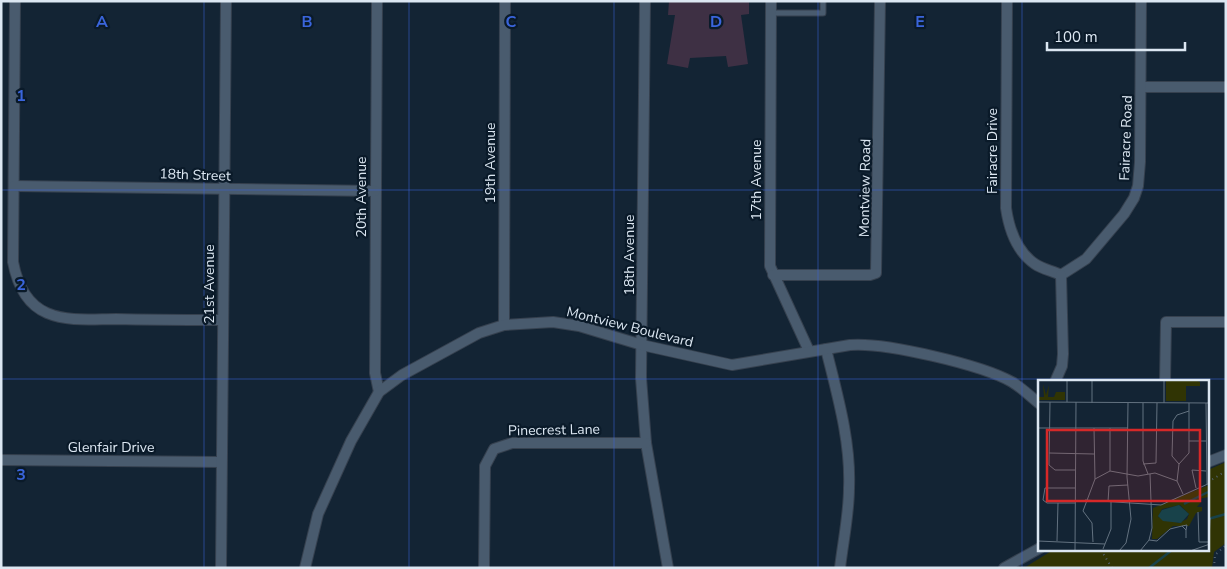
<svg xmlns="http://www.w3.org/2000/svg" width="1227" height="569" viewBox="0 0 1227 569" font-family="'Nunito Sans',sans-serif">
<rect width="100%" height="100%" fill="#132434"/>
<!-- green -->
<path fill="#303404" d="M 1226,462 L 1226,543 L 1214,552 L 1212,568 L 1024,568 L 1053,550 L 1208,550 L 1208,470 Z"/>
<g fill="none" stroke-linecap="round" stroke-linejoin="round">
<!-- stream -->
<g stroke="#18424a" stroke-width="2.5">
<path d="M 1208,519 L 1226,514"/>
<path d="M 1149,568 L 1172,550"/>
</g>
</g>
<!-- building -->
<path fill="#3e3044" d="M 669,1 L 749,1 L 749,14 L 741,15 L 748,64 L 728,67 L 726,56 L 690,58 L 688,68 L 667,64 L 675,15 L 668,15 Z"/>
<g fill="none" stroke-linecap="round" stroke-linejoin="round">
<!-- lane casing -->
<g stroke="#36414f" stroke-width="7">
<path id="lane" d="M 771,13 L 823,13 L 823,1"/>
</g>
<!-- street casing -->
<g stroke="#36414f" stroke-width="12">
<g id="street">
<path d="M 15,1 L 13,262 C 17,283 26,304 47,313 C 68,322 93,319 116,319 C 151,320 187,320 223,320"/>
<path d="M 377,1 L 375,373 L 379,392"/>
<path d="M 645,1 L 641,378 L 646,443 L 668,568"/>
<path d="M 771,1 L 770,266 L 809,351"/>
<path d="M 1007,1 L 1006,208 C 1009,229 1016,251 1035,264 C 1042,269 1053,271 1061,275"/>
<path d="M 1141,87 L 1226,87"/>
<path d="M 14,186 L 375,191"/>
<path d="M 773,275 L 870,275 L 876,273 L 880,1"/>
<path d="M 1061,275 L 1086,259 L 1124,214 L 1134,198 L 1138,186 L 1140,162 L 1141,1"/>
<path d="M 504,325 L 505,1"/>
<path d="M 826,349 C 837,394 851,441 849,488 C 849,514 843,542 840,568"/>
<path d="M 1055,382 L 1062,366 L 1063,354 L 1061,275"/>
<path d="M 1165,382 L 1166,322 L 1226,322"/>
<path d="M 1,460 L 221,462"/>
<path d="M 1208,462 L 1226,455"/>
<path d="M 221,568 L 226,1"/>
<path d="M 305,568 L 318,514 L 351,441 L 379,392 L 402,375 L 479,333 L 504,325 L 553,322 L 579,326 L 642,345 L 732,365 L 850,345 C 885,342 982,365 1012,382 C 1022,388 1031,397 1040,404"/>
<path d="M 484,568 L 485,466 L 494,449 L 512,443 L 646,443"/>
<path d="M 1004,568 L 1040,548"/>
</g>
</g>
<!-- path -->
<g stroke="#536270" stroke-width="2" stroke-dasharray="1 4" stroke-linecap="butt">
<path d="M 1208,482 L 1226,471"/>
<path d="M 1101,550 L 1112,568"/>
<path d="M 1214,568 L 1215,555 L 1226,545"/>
</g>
<!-- lane -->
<use href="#lane" stroke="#495b6e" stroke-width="5"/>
<!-- street -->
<use href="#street" stroke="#495b6e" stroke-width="10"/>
</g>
<!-- grid -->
<path fill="none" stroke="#3a65dc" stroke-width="1" stroke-opacity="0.55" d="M 204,1 L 204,568M 409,1 L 409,568M 614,1 L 614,568M 818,1 L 818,568M 1022,1 L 1022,568M 1,190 L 1226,190M 1,379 L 1226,379"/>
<g text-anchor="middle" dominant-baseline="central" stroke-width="4.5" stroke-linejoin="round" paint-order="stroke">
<!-- street labels -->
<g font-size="14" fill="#dce7f2" stroke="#0a1a29">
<text transform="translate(1126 138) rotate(-88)">Fairacre Road</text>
<text transform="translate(992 151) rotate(-90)">Fairacre Drive</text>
<text transform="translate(490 163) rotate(-90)">19th Avenue</text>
<text transform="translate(195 175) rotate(2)">18th Street</text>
<text transform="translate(756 180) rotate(-90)">17th Avenue</text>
<text transform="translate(865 188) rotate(-89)">Montview Road</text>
<text transform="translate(361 197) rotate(-90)">20th Avenue</text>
<text transform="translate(629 255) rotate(-90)">18th Avenue</text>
<text transform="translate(209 284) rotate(-90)">21st Avenue</text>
<text transform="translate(630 327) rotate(14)">Montview Boulevard</text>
<text transform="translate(554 430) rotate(-1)">Pinecrest Lane</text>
<text x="111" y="447">Glenfair Drive</text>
</g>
</g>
<!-- overview -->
<g transform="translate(1038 380)">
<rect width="171" height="171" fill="#132434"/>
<path d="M 128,0 L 157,0 L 162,2 L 162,6 L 148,6 L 148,21 L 128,21 ZM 5,4 L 8,15 L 11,5 L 10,17 L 16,17 L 18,12 L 27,12 L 27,20 L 0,20 L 0,17 L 6,17 ZM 171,105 L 171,117 L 160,119 L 163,122 L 159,127 L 164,127 L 164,131 L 158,133 L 151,146 L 135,146 L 119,159 L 114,159 L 115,128 ZM 142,125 L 151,134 L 149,139 L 141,143 L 120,137 L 124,129 Z" fill="#303404" fill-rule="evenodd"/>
<path d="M 141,125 L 151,134 L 143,143 L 125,141 L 120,136 L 124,130 Z" fill="#18424a"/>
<path fill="none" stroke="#18424a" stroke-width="2.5" d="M 146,124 L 170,112"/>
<path fill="none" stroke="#637280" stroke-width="1" d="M 126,0 L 126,23M 0,22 L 172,23M 12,22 L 11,85 L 17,90 L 37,90M 29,22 L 29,0M 54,23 L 54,0M 105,23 L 105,81 L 110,94M 168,23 L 169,104M 0,48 L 90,48M 56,48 L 57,99M 151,61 L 168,61M 11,73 L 56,74M 105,84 L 118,83 L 119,23M 141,84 L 134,76 L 135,41 L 139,35 L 151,31M 141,84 L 151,73 L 151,23M 141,84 L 139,101 L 145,114M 72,91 L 72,48M 37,108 L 7,108 L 5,120 L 9,123 L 37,123M 158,108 L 154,90 L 168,91M 47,120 L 123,125 L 172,103M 70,122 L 71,106 L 90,105M 45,131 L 57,99 L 72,91 L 100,96 L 117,93 L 139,101M 45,131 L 54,143 L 55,162M 160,132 L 161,162 L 171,162M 148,158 L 148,150 L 144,146 L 149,145 L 148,150M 111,160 L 119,161 L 132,149 L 144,146M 0,161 L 67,164M 19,161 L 20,123M 171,164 L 172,138M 65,169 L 73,149 L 73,122M 37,171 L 38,22M 81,171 L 88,163 L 93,139 L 89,97 L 90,23M 102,171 L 111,160 L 114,148 L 112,94M 152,171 L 172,164"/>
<path fill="#d62828" fill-opacity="0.15" stroke="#d62828" stroke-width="2.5" d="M 9,50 L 162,50 L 162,121 L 9,121 Z"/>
<rect width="171" height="171" fill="none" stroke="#dce7f2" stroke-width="2.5"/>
</g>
<g font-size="16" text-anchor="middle" font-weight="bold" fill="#3a65dc" stroke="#0a1a29" stroke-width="4.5" stroke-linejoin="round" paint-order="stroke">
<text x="102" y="27">A</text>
<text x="307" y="27">B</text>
<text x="511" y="27">C</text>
<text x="716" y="27">D</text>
<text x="920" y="27">E</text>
<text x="21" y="101">1</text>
<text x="21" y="290">2</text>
<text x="21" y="480">3</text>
</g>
<!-- border -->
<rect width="1227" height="569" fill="none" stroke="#dce7f2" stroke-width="5"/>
<!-- scale -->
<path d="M1047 42v8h138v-8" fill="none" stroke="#dce7f2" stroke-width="2.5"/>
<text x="1054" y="42" font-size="15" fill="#dce7f2" stroke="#0a1a29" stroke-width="4" paint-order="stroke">100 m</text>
</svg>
